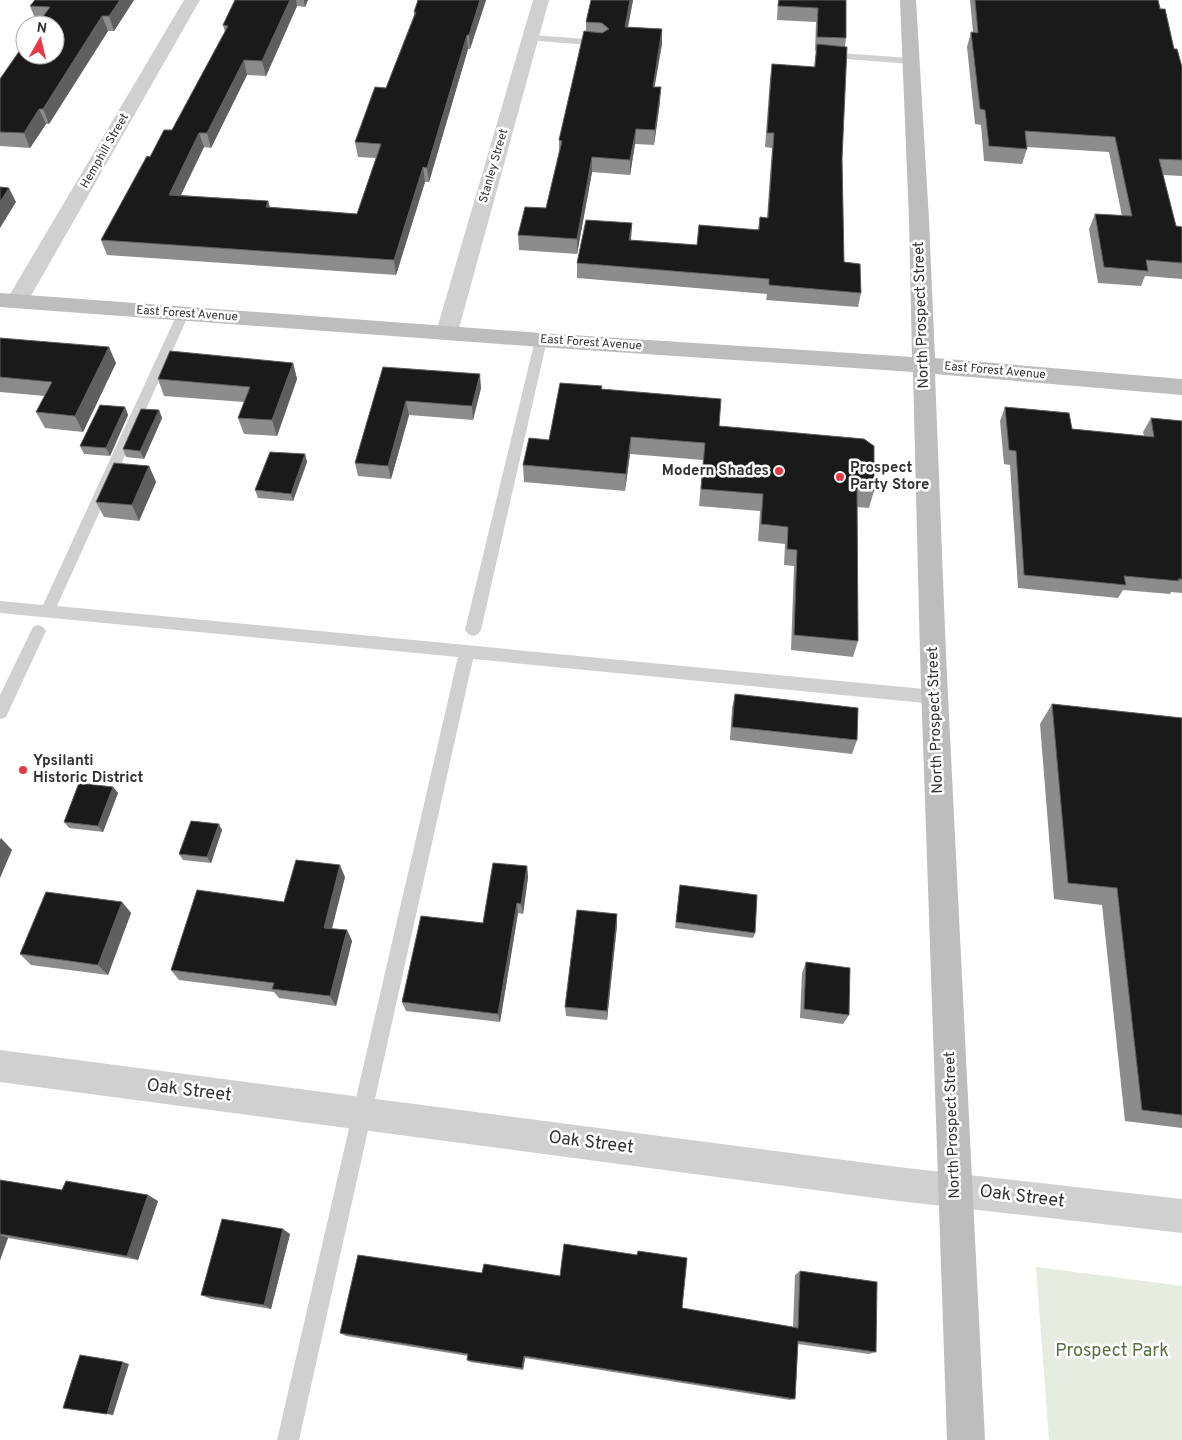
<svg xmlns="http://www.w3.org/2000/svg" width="1182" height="1440" viewBox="0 0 1182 1440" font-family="Overpass,sans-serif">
<rect width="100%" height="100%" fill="#fff"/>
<!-- green -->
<path fill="#e6ecdf" d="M 1036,1267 L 1182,1286 L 1182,1440 L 1049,1440 Z"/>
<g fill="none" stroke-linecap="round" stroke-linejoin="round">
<!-- lane -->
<g fill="#d0d0d0" fill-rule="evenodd">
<path d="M 530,35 L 602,40 L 607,43 L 602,46 L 526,40 L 525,38 L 526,36 Z"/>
<path d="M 825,52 L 910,58 L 915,61 L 910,64 L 821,57 L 820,55 Z"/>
<path d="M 183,310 L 189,314 L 57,606 L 935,690 L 941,692 L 943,697 L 941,702 L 935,704 L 473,659 L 299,1440 L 277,1440 L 458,657 L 0,613 L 0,601 L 43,605 L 177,314 Z"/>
<path d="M 541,336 L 546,337 L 547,340 L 481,630 L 478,634 L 473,636 L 468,634 L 465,630 L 535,340 L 536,337 Z"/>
<path d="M 38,625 L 43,627 L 46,631 L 6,717 L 0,719 L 0,695 L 33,627 Z"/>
</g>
<!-- street -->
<g fill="#d0d0d0" fill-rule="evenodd">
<path d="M 184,0 L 200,0 L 28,301 L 25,306 L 17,308 L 9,306 L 6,301 Z"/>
<path d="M 533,0 L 549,0 L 458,332 L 455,337 L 447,339 L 439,337 L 436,332 Z"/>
<path d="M 0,1050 L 898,1167 L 1182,1199 L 1182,1233 L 898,1201 L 0,1082 Z"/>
</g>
<!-- secondary -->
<path fill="#bdbdbd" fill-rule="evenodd" d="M 900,0 L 916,0 L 929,220 L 935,358 L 1182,379 L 1182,395 L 935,374 L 946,655 L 985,1440 L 947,1440 L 920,655 L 913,372 L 541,347 L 0,307 L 0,293 L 541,333 L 912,357 L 909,220 Z"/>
</g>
<!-- wall -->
<g fill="#8c8c8c">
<path d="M 134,0 L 114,31 L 108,31 L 49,124 L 46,124 L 30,148 L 0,146 L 0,79 L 40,21 L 36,21 L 30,6 Z"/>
<path d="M 235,0 L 308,0 L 305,7 L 297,6 L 266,76 L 247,75 L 211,148 L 204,147 L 181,195 L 268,201 L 270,207 L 357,214 L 376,158 L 358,157 L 355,142 L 386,88 L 414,15 L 414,12 L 486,0 L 470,49 L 468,49 L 429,182 L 425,182 L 396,275 L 107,255 L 101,240 L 150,157 L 172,130 L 225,32 L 223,25 Z"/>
<path d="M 591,0 L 633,0 L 628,27 L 662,29 L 662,44 L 654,87 L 660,102 L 654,145 L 635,144 L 630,175 L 592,172 L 577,254 L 519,250 L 518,235 L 546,208 L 559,152 L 559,140 L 586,32 L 586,22 Z"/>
<path d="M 778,0 L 846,0 L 846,38 L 845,46 L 842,159 L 844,262 L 861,293 L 858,307 L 766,300 L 767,294 L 577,278 L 577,263 L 632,223 L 631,241 L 697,245 L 758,229 L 760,217 L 767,218 L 772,148 L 765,147 L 770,79 L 772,64 L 814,67 L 816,51 L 815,51 L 816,22 L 777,20 Z"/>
<path d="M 970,0 L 1158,0 L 1174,49 L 1182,67 L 1182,176 L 1163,175 L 1176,226 L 1182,227 L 1182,279 L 1145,276 L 1141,286 L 1098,283 L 1089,229 L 1095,214 L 1122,216 L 1109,152 L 1027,147 L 1027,149 L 1022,164 L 984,161 L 981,125 L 975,124 L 967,47 L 971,32 L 973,32 Z"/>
<path d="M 0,338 L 116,363 L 83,432 L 45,428 L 36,412 L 45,396 L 0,392 Z"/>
<path d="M 293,363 L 297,379 L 277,436 L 244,434 L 238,418 L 244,402 L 164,396 L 158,379 Z"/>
<path d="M 383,367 L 481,388 L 473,420 L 409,415 L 391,479 L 358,476 L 355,463 Z"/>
<path d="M 602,389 L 719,426 L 874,491 L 869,508 L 857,507 L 858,641 L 853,657 L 791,650 L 794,566 L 784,565 L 785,544 L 758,541 L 760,511 L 699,506 L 703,460 L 630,454 L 625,491 L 524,482 L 523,465 Z"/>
<path d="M 125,407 L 128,415 L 110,456 L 84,454 L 80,446 Z"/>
<path d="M 1005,407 L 1072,429 L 1144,436 L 1143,432 L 1151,418 L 1182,421 L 1182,593 L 1171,592 L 1170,594 L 1123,590 L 1118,598 L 1018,588 L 1010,465 L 1004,464 L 1000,421 Z"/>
<path d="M 159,410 L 162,418 L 144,459 L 126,457 L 123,449 Z"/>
<path d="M 305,454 L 307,462 L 293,501 L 258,498 L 255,490 Z"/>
<path d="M 149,466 L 156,482 L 139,521 L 104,517 L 96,502 Z"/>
<path d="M 735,694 L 857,740 L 852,754 L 730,740 L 732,708 Z"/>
<path d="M 1052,704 L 1182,718 L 1182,1128 L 1125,1121 L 1102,905 L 1054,899 L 1040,724 Z"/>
<path d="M 113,787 L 118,793 L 103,832 L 69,828 L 64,822 Z"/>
<path d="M 222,830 L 211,863 L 183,860 L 179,854 Z"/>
<path d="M 527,866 L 528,877 L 523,914 L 518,913 L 500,1022 L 406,1011 L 402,1002 L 483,923 Z"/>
<path d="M 345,877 L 332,929 L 347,930 L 352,941 L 336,1006 L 279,998 L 274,992 L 179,980 L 171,970 L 284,902 Z"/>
<path d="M 680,885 L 755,933 L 753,938 L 675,928 Z"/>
<path d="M 122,902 L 131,913 L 108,975 L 31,965 L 20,954 Z"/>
<path d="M 617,925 L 607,1020 L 566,1016 L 565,1007 Z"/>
<path d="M 806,962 L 849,1015 L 843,1024 L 800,1018 L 802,973 Z"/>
<path d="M 0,1180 L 62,1190 L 158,1201 L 138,1260 L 8,1238 L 0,1260 Z"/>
<path d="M 290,1234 L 271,1309 L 211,1299 L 201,1295 Z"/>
<path d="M 638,1251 L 682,1308 L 793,1327 L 795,1275 L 800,1271 L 876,1352 L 869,1354 L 798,1344 L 795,1399 L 790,1400 L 525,1358 L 523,1370 L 470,1362 L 467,1360 L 468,1356 L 346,1336 L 340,1333 L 482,1273 L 560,1276 L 637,1255 Z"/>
</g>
<!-- shaded-wall -->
<g fill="#5f5f5f">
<path d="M 120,0 L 134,0 L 114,31 L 109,16 Z"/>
<path d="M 290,0 L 296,0 L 297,6 L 266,76 L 262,61 Z"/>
<path d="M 304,0 L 308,0 L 305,7 Z"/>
<path d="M 480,0 L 486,0 L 470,49 L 469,35 Z"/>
<path d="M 630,0 L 633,0 L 625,42 L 625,27 Z"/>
<path d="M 102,16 L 108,31 L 49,124 L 43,109 Z"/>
<path d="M 662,29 L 662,44 L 652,102 L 653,87 Z"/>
<path d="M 467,35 L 468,49 L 429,182 L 427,168 Z"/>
<path d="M 244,60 L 247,75 L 211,148 L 207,133 Z"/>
<path d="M 661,87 L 660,102 L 654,145 L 655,130 Z"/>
<path d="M 39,109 L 46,124 L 30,148 L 24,133 Z"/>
<path d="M 636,129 L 635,144 L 630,175 L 630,160 Z"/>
<path d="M 199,133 L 204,147 L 174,209 L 169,195 Z"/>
<path d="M 592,157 L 592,172 L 577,254 L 577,239 Z"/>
<path d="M 423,167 L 425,182 L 396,275 L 394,260 Z"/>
<path d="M 9,188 L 16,202 L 0,228 L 0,202 Z"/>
<path d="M 268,201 L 272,216 L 266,207 Z"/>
<path d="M 632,223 L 631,238 L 629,255 L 629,240 Z"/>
<path d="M 109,347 L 116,363 L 83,432 L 75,416 Z"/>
<path d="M 293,363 L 297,379 L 277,436 L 272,420 Z"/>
<path d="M 480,374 L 481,388 L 473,420 L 472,406 Z"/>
<path d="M 406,401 L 409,415 L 391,479 L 388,466 Z"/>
<path d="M 125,407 L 128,415 L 110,456 L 106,448 Z"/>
<path d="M 159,410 L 162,418 L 144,459 L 140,451 Z"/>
<path d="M 631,437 L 630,454 L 625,491 L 626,474 Z"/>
<path d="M 305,454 L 307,462 L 293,501 L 291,494 Z"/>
<path d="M 149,466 L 156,482 L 139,521 L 132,505 Z"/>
<path d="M 113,787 L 118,793 L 103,832 L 98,826 Z"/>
<path d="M 219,824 L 222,830 L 211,863 L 207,857 Z"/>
<path d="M 1,838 L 12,850 L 0,878 L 0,840 Z"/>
<path d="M 340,865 L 345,877 L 329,939 L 324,928 Z"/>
<path d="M 527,866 L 528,877 L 523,914 L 521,904 Z"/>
<path d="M 122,902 L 131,913 L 108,975 L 98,965 Z"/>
<path d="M 517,903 L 518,913 L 500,1022 L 498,1014 Z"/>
<path d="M 617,914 L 617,925 L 607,1020 L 607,1011 Z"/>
<path d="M 347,930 L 352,941 L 336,1006 L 330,996 Z"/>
<path d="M 148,1195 L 158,1201 L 138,1260 L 127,1256 Z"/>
<path d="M 283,1229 L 290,1234 L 271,1309 L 264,1305 Z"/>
<path d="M 0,1235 L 8,1238 L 0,1260 Z"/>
<path d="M 524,1356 L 525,1358 L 523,1370 L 522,1368 Z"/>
<path d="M 123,1362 L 129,1364 L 113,1415 L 107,1414 Z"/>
</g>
<!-- building -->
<g fill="#1a1a1a" stroke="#5f5f5f">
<path d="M 35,0 L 120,0 L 109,16 L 102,16 L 43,109 L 39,109 L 24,133 L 0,132 L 0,79 L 25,43 L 25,55 L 55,55 L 55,25 L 37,25 L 50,7 L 30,6 Z"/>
<path d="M 235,0 L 290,0 L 262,61 L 244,60 L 207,133 L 199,133 L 169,195 L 268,201 L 266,207 L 357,214 L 381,144 L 355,142 L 375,87 L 386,88 L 416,12 L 414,12 L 418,0 L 480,0 L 469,35 L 467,35 L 427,168 L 423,167 L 394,260 L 101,240 L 147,156 L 150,157 L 164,130 L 172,130 L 228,26 L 223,25 Z"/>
<path d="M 591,0 L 630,0 L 625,27 L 662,29 L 653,87 L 661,87 L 655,130 L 636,129 L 630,160 L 592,157 L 577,239 L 518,235 L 525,207 L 546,208 L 562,141 L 559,140 L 584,31 L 602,33 L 609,29 L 602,23 L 586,22 Z"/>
<path d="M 779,0 L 846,0 L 846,38 L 817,37 L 818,8 L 778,6 Z"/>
<path d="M 975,0 L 1158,0 L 1160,9 L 1165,9 L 1174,49 L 1177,49 L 1182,67 L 1182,160 L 1159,159 L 1176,226 L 1182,227 L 1182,263 L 1146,260 L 1148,271 L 1104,267 L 1095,214 L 1132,216 L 1115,137 L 1025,131 L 1027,149 L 989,146 L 985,110 L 980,109 L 971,32 L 978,33 Z"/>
<path d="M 817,44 L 847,47 L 842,159 L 844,262 L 860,264 L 861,293 L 769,285 L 769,279 L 577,263 L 586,220 L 632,223 L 629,240 L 697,245 L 699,225 L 759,230 L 760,217 L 768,218 L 774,133 L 767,133 L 772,64 L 815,67 Z"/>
<path d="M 0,187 L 9,188 L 0,202 Z"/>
<path d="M 0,338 L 109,347 L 75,416 L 36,412 L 52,382 L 0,377 Z"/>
<path d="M 170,351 L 293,363 L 272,420 L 238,418 L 250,387 L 158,379 Z"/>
<path d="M 383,367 L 480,374 L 472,406 L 406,401 L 388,466 L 355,463 Z"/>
<path d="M 560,383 L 602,386 L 601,389 L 721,399 L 719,426 L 864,439 L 874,446 L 874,491 L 857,489 L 858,641 L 794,635 L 797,550 L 787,549 L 788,527 L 761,524 L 763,494 L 701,489 L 705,443 L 631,437 L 626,474 L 523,465 L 529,438 L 549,440 Z"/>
<path d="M 100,405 L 125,407 L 106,448 L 80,446 Z"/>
<path d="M 1005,407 L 1069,413 L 1072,429 L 1154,437 L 1151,418 L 1182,421 L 1182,579 L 1178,579 L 1179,581 L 1124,576 L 1126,585 L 1024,575 L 1016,451 L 1009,450 Z"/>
<path d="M 141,409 L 159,410 L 140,451 L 123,449 Z"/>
<path d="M 270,452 L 305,454 L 291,494 L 255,490 Z"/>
<path d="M 114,463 L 149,466 L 132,505 L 96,502 Z"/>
<path d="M 735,694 L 858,708 L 857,740 L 732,727 Z"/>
<path d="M 1052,704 L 1182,718 L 1182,1115 L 1142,1110 L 1117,888 L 1068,883 Z"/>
<path d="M 79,783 L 113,787 L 98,826 L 64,822 Z"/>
<path d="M 191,821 L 219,824 L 207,857 L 179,854 Z"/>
<path d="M 296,860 L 340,865 L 324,928 L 347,930 L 330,996 L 272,989 L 274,983 L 171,970 L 197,890 L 284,902 Z"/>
<path d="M 493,863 L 527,866 L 521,904 L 517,903 L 498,1014 L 402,1002 L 421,916 L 483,923 Z"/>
<path d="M 680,885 L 757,895 L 755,933 L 676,922 Z"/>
<path d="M 46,892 L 122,902 L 98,965 L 20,954 Z"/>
<path d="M 577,910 L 617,914 L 607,1011 L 565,1007 Z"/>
<path d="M 806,962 L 850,968 L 849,1015 L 804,1009 Z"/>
<path d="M 0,1180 L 62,1190 L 66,1181 L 148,1195 L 127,1256 L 0,1234 Z"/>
<path d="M 222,1219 L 283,1229 L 264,1305 L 201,1295 Z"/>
<path d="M 564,1244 L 637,1255 L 638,1251 L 687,1258 L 682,1308 L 798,1328 L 800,1271 L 877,1282 L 876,1352 L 798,1341 L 795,1399 L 524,1356 L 522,1368 L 467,1360 L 468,1354 L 340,1333 L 358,1255 L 482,1273 L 484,1264 L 560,1276 Z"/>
<path d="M 80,1355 L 123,1362 L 107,1414 L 63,1408 Z"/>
</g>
<!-- markers -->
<g fill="#e63946" stroke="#fff" stroke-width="2">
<circle cx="779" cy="471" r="5"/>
<circle cx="840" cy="477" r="5"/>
<circle cx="23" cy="770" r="5"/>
</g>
<g text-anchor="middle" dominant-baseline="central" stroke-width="5" stroke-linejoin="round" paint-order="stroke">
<!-- far-street labels -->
<g font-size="12" fill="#333" stroke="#fff">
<text transform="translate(105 151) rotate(-60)">Hemphill Street</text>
<text transform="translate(494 166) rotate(-74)">Stanley Street</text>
<text transform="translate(187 314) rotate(4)">East Forest Avenue</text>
<text transform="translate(591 343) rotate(4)">East Forest Avenue</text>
<text transform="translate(995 371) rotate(5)">East Forest Avenue</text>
</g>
<!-- street labels -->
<g font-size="15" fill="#333" stroke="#fff">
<text transform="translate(922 315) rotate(-92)">North Prospect Street</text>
<text transform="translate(936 720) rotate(-92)">North Prospect Street</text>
<text transform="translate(953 1125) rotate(-92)">North Prospect Street</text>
</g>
<!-- poi labels -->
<g font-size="15" font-weight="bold" fill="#333" stroke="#fff" text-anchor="start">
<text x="850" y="468">Prospect<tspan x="850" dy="17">Party Store</tspan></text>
<text x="769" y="471" text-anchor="end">Modern Shades</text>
<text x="33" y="761">Ypsilanti<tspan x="33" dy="17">Historic District</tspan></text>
</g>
<!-- near-street labels -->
<g font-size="18" fill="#333" stroke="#fff">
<text transform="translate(189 1091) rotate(7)">Oak Street</text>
<text transform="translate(591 1143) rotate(7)">Oak Street</text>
<text transform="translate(1022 1197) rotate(7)">Oak Street</text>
</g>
<!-- near-park labels -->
<g font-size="18" fill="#56703f" stroke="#fff">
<text x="1112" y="1351">Prospect Park</text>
</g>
</g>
<!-- north arrow -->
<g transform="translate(40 40) rotate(8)"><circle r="24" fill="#ffffff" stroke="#adadad"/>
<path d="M0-4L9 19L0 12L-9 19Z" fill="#e63946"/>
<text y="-8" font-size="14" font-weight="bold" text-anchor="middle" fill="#333333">N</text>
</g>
</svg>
